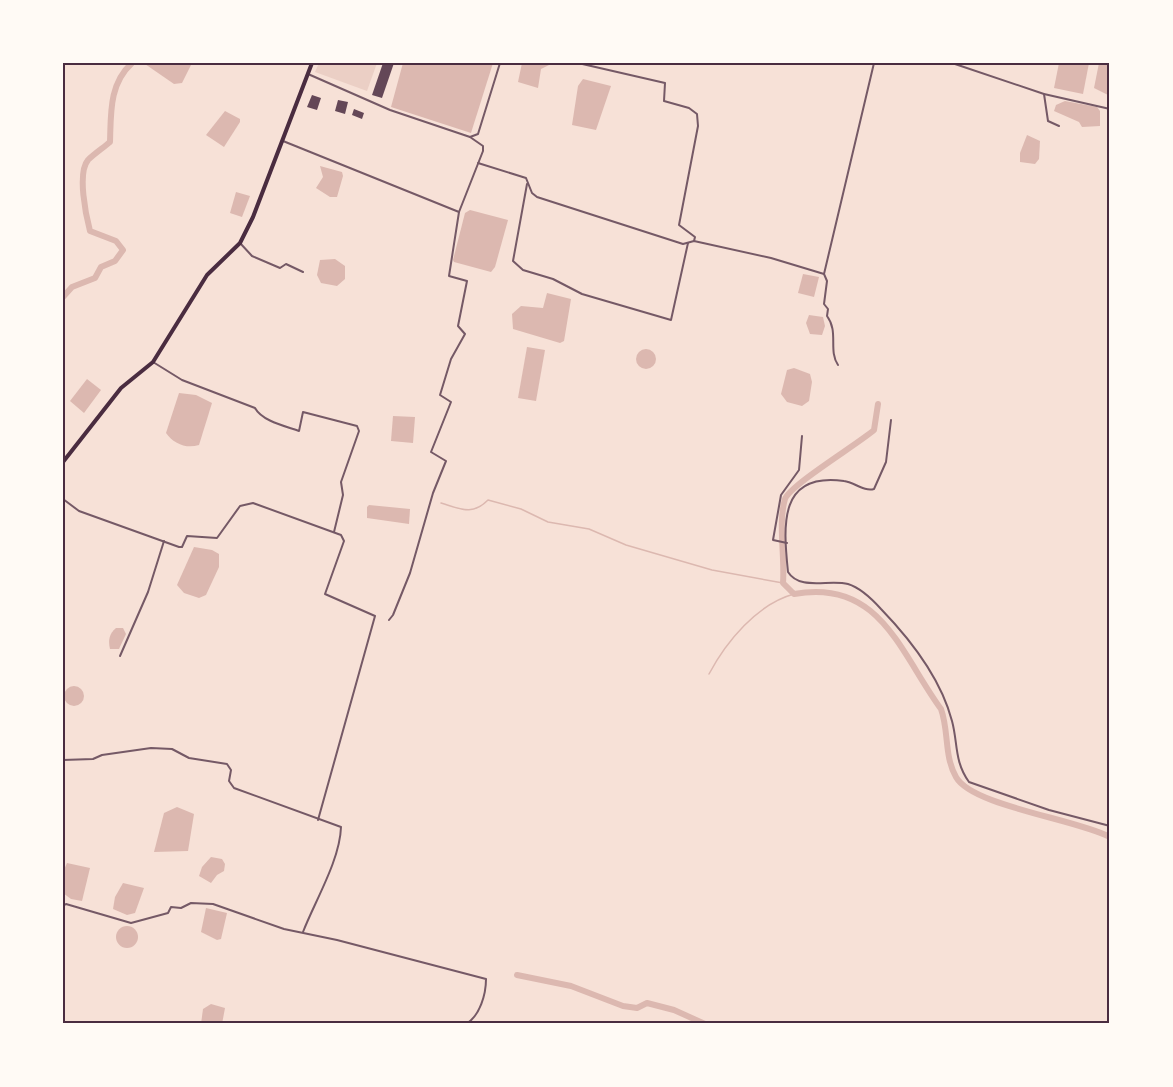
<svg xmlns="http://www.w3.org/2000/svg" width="1173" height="1087" viewBox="0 0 1173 1087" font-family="'Libre Baskerville',serif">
<rect width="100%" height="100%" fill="#f7e1d7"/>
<!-- green -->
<path fill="#ebcfc5" d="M 319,63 L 377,63 L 367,91 L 315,72 Z"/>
<!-- water -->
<g fill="#dcb8b0">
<path d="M 192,63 L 182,83 L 174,84 L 145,64 Z"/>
<path d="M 403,63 L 493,63 L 471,133 L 391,107 Z"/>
<path d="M 522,63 L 553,63 L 541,69 L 538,88 L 518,82 Z"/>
<path d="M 1059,63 L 1089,63 L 1083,94 L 1054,88 Z"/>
<path d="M 1099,63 L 1110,63 L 1110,96 L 1094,88 Z"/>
<path d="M 583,79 L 611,86 L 596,130 L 572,125 L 578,86 Z"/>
<path d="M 1065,101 L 1097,107 L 1100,111 L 1100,126 L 1082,127 L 1079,122 L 1054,111 L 1056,105 Z"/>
<path d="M 225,111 L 240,119 L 240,122 L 224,147 L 206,135 Z"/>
<path d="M 1027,135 L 1040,141 L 1039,159 L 1035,164 L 1020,162 L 1020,153 Z"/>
<path d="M 320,166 L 342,172 L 343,176 L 337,197 L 330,197 L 316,188 L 323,177 Z"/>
<path d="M 236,192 L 250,196 L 242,217 L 230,213 Z"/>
<path d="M 470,210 L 508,220 L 495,267 L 491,272 L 454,262 L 453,260 L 465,213 Z"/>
<path d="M 335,259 L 345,266 L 345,279 L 337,286 L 321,283 L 317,275 L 320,260 Z"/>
<path d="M 803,274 L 819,277 L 814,297 L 798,293 Z"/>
<path d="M 547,293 L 571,299 L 564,341 L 560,343 L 513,329 L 512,314 L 521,306 L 543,308 Z"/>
<path d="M 809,315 L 823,317 L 825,326 L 822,335 L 810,334 L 806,323 Z"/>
<path d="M 527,347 L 545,350 L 536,401 L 518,398 Z"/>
<circle cx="646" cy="359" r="10"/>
<path d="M 794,368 L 810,374 L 812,382 L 809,401 L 802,406 L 787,402 L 781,394 L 787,370 Z"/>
<path d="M 87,379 L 101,390 L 84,413 L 70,401 Z"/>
<path d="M 179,393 L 196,395 L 212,403 L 199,445 C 186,449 174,444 166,433 Z"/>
<path d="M 393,416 L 415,417 L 413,443 L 391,441 Z"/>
<path d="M 369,505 L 410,509 L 409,524 L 367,518 L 367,507 Z"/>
<path d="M 194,547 L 212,550 L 219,554 L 219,567 L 206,595 L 199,598 L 184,593 L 177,585 Z"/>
<path d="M 116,628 L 123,628 L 126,634 L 119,649 L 110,649 C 108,640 109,634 116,628 Z"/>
<circle cx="74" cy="696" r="10"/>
<path d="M 177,807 L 194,814 L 188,851 L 154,852 L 164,813 Z"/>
<path d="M 211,857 L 222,859 L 225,864 L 224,871 L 217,875 L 211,883 L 199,876 L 202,867 Z"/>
<path d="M 67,863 L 90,868 L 82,901 L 71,899 L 63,893 L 63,872 Z"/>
<path d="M 123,883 L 144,888 L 135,913 L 127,915 L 113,909 L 115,897 Z"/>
<path d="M 206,908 L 227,913 L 221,939 L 217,940 L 201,932 Z"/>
<circle cx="127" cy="937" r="11"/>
<path d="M 211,1004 L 225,1008 L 222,1024 L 201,1024 L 203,1009 Z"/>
</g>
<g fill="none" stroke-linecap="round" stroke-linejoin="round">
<!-- stream -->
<g stroke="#dcb8b0" stroke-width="1.5">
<path d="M 441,503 C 461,509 472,516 488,500 L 521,509 L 548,522 L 589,529 L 626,545 L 712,570 L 783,583"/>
<path d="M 709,674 C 726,642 757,604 794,594"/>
</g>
<!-- canal -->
<g stroke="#dcb8b0" stroke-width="6">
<path d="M 63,297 L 72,287 L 95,278 L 101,267 L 115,261 L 123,250 L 116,241 L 90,231 C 86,216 77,173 88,160 C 94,154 103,148 110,142 C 111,113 109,84 132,63"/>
<path d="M 878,404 L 874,430 C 858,444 790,485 785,499 C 778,522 785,558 783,583 L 794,594 C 880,578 900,653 941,709 C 949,731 944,756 956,777 C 972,806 1076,819 1110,837"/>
<path d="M 517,975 L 571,986 L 623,1006 L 637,1008 L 647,1003 L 674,1010 L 705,1024"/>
</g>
</g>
<!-- building -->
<g fill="#644757">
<path d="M 383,63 L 394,63 L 382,98 L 372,95 Z"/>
<path d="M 312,95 L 321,98 L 317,110 L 307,107 Z"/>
<path d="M 338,100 L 348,102 L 345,114 L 335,111 Z"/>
<path d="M 354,109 L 364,113 L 362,119 L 352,115 Z"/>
</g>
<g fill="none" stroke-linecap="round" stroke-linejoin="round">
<!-- minor -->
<g stroke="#755966" stroke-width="2">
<path d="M 578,63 L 665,83 L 664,101 L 689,108 L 697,114 L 698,126 L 679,225 L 695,237 L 694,241"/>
<path d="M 952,63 L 1044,94 L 1110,109"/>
<path d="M 308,74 L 390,110 L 470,137 L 478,134 L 500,63"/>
<path d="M 1044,94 L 1048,121 L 1059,126"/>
<path d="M 283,141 L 459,212 L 483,151 L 483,146 L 470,137"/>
<path d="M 478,163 L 526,178 L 532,193 L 537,197 L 683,244 L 694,241 L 771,258 L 824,274 L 827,281 L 824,304 L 828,309 L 827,316 C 839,332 828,350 838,365"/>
<path d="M 527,184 L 513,261 L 523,270 L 553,279 L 582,294 L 671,320 L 688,243"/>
<path d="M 240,243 L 252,256 L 280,268 L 286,264 L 303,272"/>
<path d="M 824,274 L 874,63"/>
<path d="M 153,362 L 182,380 L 255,408 C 262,421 285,426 299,431 L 303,412 L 357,426 L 359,431 L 341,482 L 343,495 L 334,532"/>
<path d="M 891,420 L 886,462 L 874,489 C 864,492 854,482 844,481 C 779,472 783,524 788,572 C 800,591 829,579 848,584 C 861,588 872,599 881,609 C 910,639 941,679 952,721 C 958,743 954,761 969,782 L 1049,810 L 1110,826"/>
<path d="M 63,499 L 79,511 L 179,547 L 182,547 L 187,536 L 217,538 L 240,506 L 253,503 L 341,535 L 344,541 L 325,594 L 375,616 L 318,820"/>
<path d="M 787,543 L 773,540 L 781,495 L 799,470 L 802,436"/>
<path d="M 389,620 L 393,615 L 410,573 L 433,493 L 446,461 L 431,452 L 451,402 L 440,395 L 451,359 L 465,334 L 458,326 L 467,281 L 449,276 L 459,212"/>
<path d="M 120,656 L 148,592 L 164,541"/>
<path d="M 63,760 L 93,759 L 102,755 L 151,748 L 172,749 L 189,758 L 227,764 L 231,770 L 229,781 L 234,788 L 341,827 C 340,860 315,901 303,932"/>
<path d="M 63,906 L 66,904 L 131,923 L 168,913 L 171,907 L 181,908 L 191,903 L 213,904 L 284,929 L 337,940 L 486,979 C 486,994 480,1016 466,1024"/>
<path d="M 432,1024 L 436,1024"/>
</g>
<!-- primary -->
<path stroke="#4a2c40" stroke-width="4" d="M 63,462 L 121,388 L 153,362 L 207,275 L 240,243 L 253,217 L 312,63"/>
</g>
<!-- border -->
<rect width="1173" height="1087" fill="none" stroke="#fffaf5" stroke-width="129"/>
<rect x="64" y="64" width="1044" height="958" fill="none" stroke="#4a2c40" stroke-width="2"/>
</svg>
